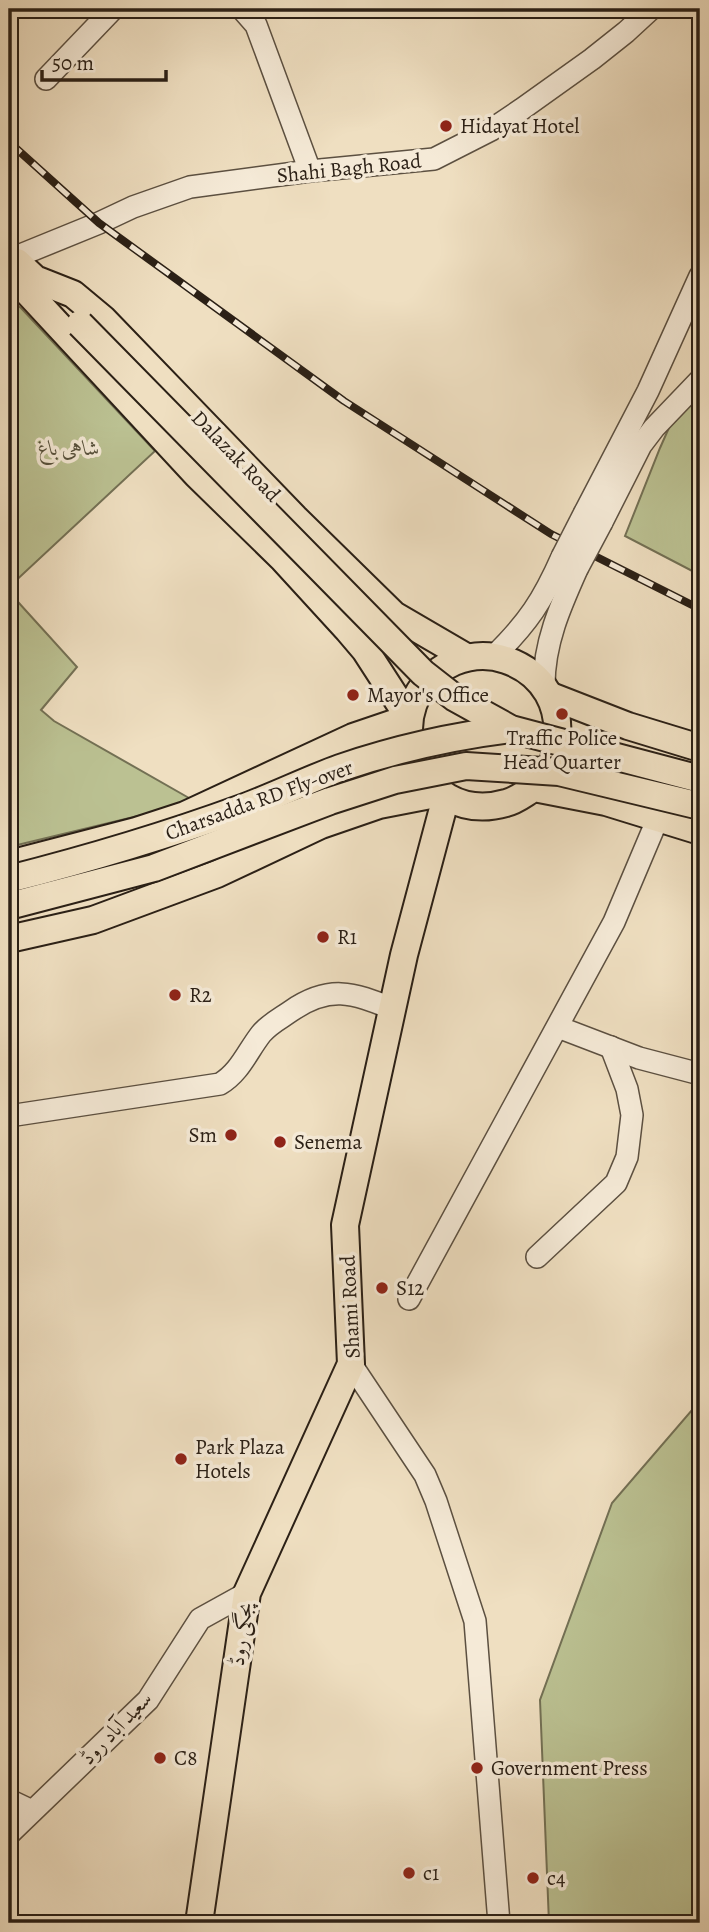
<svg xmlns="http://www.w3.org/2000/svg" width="709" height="1932" viewBox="0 0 709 1932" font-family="Alegreya,Amiri,serif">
<rect width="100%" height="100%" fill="#efdfc1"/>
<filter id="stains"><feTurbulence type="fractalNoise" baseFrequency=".00286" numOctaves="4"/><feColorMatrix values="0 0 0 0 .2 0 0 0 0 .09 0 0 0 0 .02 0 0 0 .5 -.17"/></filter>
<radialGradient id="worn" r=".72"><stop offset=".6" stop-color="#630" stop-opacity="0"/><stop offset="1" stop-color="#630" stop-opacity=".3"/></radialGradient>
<!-- green -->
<g fill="#bbc192" stroke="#737054" stroke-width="2">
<path d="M 9,298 L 21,308 L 155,451 L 9,587 Z"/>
<path d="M 700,358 L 700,575 L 625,536 L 660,448 Z"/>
<path d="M 9,592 L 77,667 L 41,710 L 54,721 L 196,802 L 9,847 Z"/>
<path d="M 700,1405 L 700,1923 L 549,1923 L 540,1700 L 612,1503 L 692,1410 Z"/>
</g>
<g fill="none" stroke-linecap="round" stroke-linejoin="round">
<!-- minor casing -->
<g stroke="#5c5041" stroke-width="24">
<g id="minor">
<path d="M 242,9 L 256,25 L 310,171"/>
<path d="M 46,79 L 113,9"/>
<path d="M 13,258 L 99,223 L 133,207 L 190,187 L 310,171 L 434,159 L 491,130 L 522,109 L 592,59 L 626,32 L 651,9"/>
<path d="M 585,512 L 648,391 L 700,276"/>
<path d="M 602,522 L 641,445 L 654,428 L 700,380"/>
<path d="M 494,656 C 528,623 543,600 562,557"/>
<path d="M 544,685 C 544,643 560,607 577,569"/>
<path d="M 558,1027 L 639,1058 L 700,1074"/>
<path d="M 9,1116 L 220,1084 C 240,1072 247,1052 261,1034 C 269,1024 281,1018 291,1011 C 329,985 352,992 393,1009"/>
<path d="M 537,1257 L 616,1183 L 627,1157 L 632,1115 L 627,1089 L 611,1047"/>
<path d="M 409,1299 L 614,922 L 658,818"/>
<path d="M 351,1364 L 425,1475 L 436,1501 L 475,1621 L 499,1923"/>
<path d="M 9,1800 L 32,1811"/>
<path d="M 9,1834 L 148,1700 L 200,1619 L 247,1593"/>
</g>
</g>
<!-- major casing -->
<g stroke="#2b2016" stroke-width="30">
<g id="major">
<path d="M 17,262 L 35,279 L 73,294 L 103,319 L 295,518 L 394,615 L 466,657"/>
<path d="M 9,272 L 197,475 L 283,559 L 348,630 L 365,650 L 409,718 L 353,737 L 185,815 L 136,831 L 9,864"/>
<path d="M 551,696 L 628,726 L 700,748"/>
<path d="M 534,788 C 540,780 548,771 553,762 C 555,758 555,752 556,747 C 563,707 544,673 506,660 C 489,654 471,655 454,662 C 368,702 417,829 506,803 C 516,801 525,793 534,788 L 606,802 L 700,831"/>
<path d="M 9,939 L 93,920 L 217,874 L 321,825 L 379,805 L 441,793"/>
<path d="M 199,1923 L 247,1593 L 351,1364 L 345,1225 L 404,955 L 446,797"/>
</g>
</g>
<!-- minor -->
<use href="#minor" stroke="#f5ead7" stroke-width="21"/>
<!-- major -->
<use href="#major" stroke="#efdfc1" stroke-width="26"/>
<!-- rail casing -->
<g stroke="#2b2016" stroke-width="8">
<path id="rail" d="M 9,142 L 99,223 L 344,401 L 551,534 L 700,609"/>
</g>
<!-- rail -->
<use href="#rail" stroke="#f5ead7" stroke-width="5" stroke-dasharray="16" stroke-linecap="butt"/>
<!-- minor-bridge casing -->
<g stroke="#5c5041" stroke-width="24" stroke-linecap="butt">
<g id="minor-bridge">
<path d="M 562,557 L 585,512"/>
<path d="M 577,569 L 602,522"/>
</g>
</g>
<!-- major-bridge casing -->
<g stroke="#2b2016" stroke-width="30" stroke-linecap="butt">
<g id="major-bridge">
<path d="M 80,324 L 423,673 L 455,698 L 511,729 L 700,779"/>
<path d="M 9,879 C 88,859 165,836 242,808 C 275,796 307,780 340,768 C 396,749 453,736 511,729"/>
<path d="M 9,906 L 154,868 L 330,801 L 395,780 L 466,766 L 559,772 L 700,806"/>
</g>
</g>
<!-- minor-bridge -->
<use href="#minor-bridge" stroke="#f5ead7" stroke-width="21"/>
<!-- major-bridge -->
<use href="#major-bridge" stroke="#efdfc1" stroke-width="26"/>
</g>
<!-- markers -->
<g fill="#8f2418" stroke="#f5ead7" stroke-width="2.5">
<circle cx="446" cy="126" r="7"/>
<circle cx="353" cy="695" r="7"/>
<circle cx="562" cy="714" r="7"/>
<circle cx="323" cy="937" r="7"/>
<circle cx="175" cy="995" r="7"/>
<circle cx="231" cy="1135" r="7"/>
<circle cx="280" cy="1142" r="7"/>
<circle cx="382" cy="1288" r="7"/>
<circle cx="181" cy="1459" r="7"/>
<circle cx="160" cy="1758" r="7"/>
<circle cx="477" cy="1768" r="7"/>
<circle cx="409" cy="1873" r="7"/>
<circle cx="533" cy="1878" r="7"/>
</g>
<g text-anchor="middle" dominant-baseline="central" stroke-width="7" stroke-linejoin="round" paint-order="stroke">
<!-- poi labels -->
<g font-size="21" fill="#2b2016" stroke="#f5ead7" text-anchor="start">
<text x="460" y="126">Hidayat Hotel</text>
<text x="367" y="695">Mayor's Office</text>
<text x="562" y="738" text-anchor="middle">Traffic Police<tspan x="562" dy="24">Head Quarter</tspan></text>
<text x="337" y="937">R1</text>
<text x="189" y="995">R2</text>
<text x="217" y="1135" text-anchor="end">Sm</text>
<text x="294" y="1142">Senema</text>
<text x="396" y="1288">S12</text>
<text x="195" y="1447">Park Plaza<tspan x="195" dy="24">Hotels</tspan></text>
<text x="174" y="1758">C8</text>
<text x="491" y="1768">Government Press</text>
<text x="423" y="1873">c1</text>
<text x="547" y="1878">c4</text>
</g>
<!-- street labels -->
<g font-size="21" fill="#2b2016" stroke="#f5ead7">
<text transform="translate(349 168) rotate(-6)">Shahi Bagh Road</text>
<text transform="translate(236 456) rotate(46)">Dalazak Road</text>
<text transform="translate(259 800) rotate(-20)">Charsadda RD Fly-over</text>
<text transform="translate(350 1307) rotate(-93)">Shami Road</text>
<text transform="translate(241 1634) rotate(-82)">پجگی روڈ</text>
<text transform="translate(116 1728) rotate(-46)">سعید آباد روڈ</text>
</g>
<!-- park labels -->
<g font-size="21" font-style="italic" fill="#56503b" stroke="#f5ead7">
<text x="69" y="448">شاہی باغ</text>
</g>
</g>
<!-- margin -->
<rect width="709" height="1932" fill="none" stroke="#efdfc1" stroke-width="35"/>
<rect x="10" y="10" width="688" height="1911" fill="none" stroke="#2b2016" stroke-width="3.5"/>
<rect x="18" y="18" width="674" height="1897" fill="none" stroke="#2b2016" stroke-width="2"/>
<!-- scale -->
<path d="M42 70v10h124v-10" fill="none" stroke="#2b2016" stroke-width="3.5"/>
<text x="52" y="70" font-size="21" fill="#2b2016" stroke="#f5ead7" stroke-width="5" paint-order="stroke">50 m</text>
<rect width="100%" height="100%" filter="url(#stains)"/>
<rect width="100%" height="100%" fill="url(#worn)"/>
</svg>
